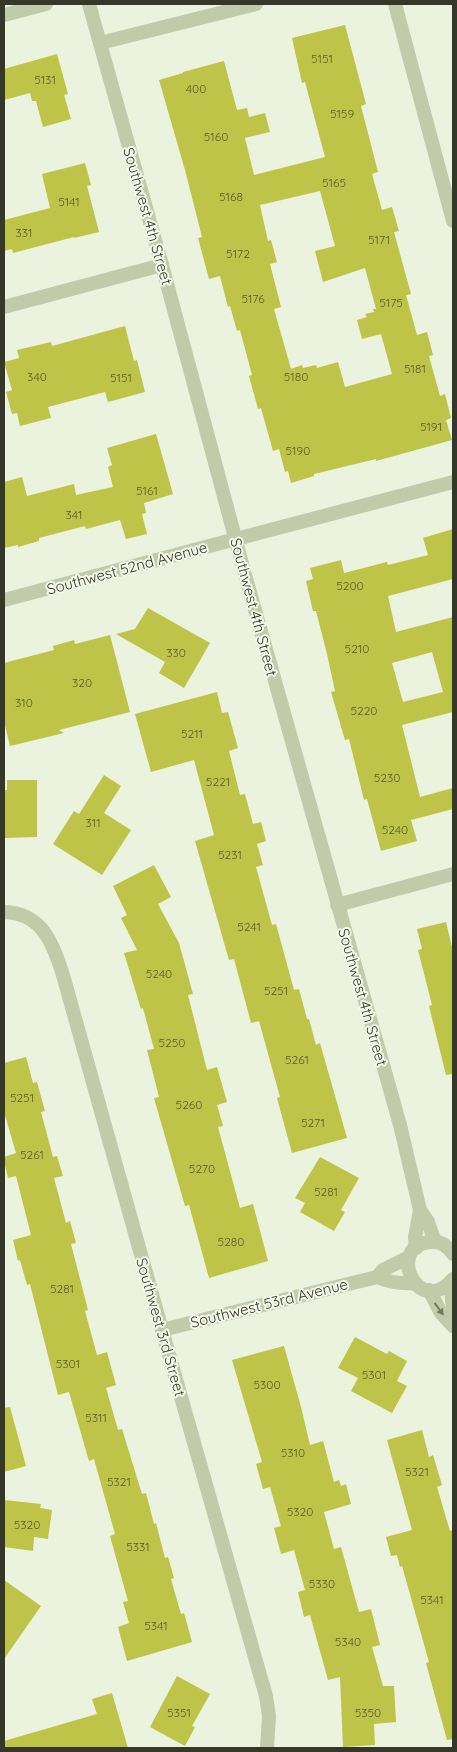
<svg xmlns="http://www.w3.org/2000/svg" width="457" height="1752" viewBox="0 0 457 1752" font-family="Quicksand,sans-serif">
<rect width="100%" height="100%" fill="#ebf2dd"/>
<!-- building -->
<g fill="#bec448" fill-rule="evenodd">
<path d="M 345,25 L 366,104 L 361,106 L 378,172 L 372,174 L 382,210 L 392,207 L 399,231 L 394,232 L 411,294 L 406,295 L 417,335 L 427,332 L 433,355 L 429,356 L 440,396 L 445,394 L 451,418 L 446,420 L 452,440 L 376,461 L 376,459 L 314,474 L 314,476 L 291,483 L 288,471 L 285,472 L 279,449 L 273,451 L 261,408 L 258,409 L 249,376 L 252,375 L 240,330 L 237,331 L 230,306 L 228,307 L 220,276 L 209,279 L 198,238 L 202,237 L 185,170 L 159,80 L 183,73 L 183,72 L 224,61 L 237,110 L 247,108 L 249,117 L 265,113 L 270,132 L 245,138 L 254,175 L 325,157 L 305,82 L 302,83 L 292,38 ZM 320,191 L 335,246 L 315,251 L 323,282 L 365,268 L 376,309 L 373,309 L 374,312 L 365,314 L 367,317 L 357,320 L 362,339 L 381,334 L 392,374 L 345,387 L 338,362 L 317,368 L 316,365 L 303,368 L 302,365 L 291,369 L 274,309 L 281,307 L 270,264 L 277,262 L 271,240 L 268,241 L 260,205 Z"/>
<path d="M 57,54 L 68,94 L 64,95 L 71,119 L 43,127 L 36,101 L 32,101 L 30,93 L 4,100 L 4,69 Z"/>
<path d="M 85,163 L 91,185 L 87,186 L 99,232 L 74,238 L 74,237 L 13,253 L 12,249 L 4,251 L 4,220 L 50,208 L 42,174 Z"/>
<path d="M 125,326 L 134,361 L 137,360 L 145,392 L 108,402 L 105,392 L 48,407 L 51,418 L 20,426 L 17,413 L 12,414 L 6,392 L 12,390 L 4,362 L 19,358 L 17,350 L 51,342 L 52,346 Z"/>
<path d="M 156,434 L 173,494 L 144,503 L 146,513 L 142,514 L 147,534 L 126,539 L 120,520 L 86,529 L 85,526 L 39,538 L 39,541 L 18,547 L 18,545 L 4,548 L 4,482 L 22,477 L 27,496 L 74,484 L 76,495 L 113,487 L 108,467 L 112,465 L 107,448 Z"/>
<path d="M 453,529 L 453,579 L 388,596 L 396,632 L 453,617 L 453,712 L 402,725 L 420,797 L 453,788 L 453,809 L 411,820 L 417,841 L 381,851 L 367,799 L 364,800 L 349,739 L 345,740 L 331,692 L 335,691 L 327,654 L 316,611 L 313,611 L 306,581 L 313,579 L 310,568 L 341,560 L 344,573 L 387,562 L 388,565 L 428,555 L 423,538 ZM 432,652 L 443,692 L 403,702 L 392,663 Z"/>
<path d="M 148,608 L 210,643 L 184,688 L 159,673 L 165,662 L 116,634 L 135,629 Z"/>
<path d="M 110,635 L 130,712 L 59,730 L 64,733 L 10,746 L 4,721 L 4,663 L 54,650 L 53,646 L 74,640 L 75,644 Z"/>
<path d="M 217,692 L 222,713 L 228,712 L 238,748 L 229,751 L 240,795 L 245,794 L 253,824 L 261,822 L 266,841 L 257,844 L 263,865 L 256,867 L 272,925 L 276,924 L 294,990 L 299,989 L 307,1019 L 309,1019 L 316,1045 L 320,1043 L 347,1138 L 292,1153 L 277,1098 L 280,1097 L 259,1021 L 251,1023 L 234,959 L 229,960 L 195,841 L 214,835 L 194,760 L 151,772 L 135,714 Z"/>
<path d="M 104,775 L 121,786 L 104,813 L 131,830 L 102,875 L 53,844 L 74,811 L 79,814 Z"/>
<path d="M 7,780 L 37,780 L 37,837 L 4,838 L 4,790 L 7,790 Z"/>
<path d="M 154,865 L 171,897 L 158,904 L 179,943 L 193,994 L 188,995 L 207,1070 L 217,1067 L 227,1102 L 217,1105 L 223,1126 L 218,1127 L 240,1208 L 253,1204 L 268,1261 L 209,1278 L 189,1205 L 185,1206 L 154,1098 L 159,1097 L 147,1050 L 154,1049 L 143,1008 L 141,1009 L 124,953 L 137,950 L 121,918 L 127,915 L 113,886 Z"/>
<path d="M 446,922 L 453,951 L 453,1074 L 446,1075 L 429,1006 L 432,1005 L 418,950 L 422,949 L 417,929 Z"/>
<path d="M 26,1057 L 33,1083 L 37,1082 L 45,1111 L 41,1112 L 53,1157 L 57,1156 L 63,1176 L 54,1178 L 66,1223 L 70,1221 L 76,1243 L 71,1244 L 88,1310 L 85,1311 L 97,1355 L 107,1352 L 116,1385 L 106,1388 L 118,1430 L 122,1429 L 142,1494 L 146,1493 L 154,1524 L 156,1523 L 165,1558 L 168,1557 L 174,1578 L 171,1579 L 181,1614 L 184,1613 L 192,1642 L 127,1661 L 118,1627 L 129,1623 L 123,1602 L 128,1601 L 110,1536 L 115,1534 L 94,1459 L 89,1461 L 69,1392 L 58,1395 L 36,1308 L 30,1284 L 27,1285 L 20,1260 L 18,1261 L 13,1240 L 31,1235 L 16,1176 L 8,1178 L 4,1161 L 4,1157 L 16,1153 L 4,1112 L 4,1063 Z"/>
<path d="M 320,1157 L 359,1178 L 341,1210 L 345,1212 L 334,1231 L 300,1212 L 305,1203 L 295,1198 Z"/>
<path d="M 355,1337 L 387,1354 L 389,1351 L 407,1361 L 397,1381 L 407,1386 L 392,1413 L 351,1391 L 358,1378 L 338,1368 Z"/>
<path d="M 284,1346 L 301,1407 L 310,1445 L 323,1441 L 334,1482 L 339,1480 L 341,1486 L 346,1484 L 351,1504 L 324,1512 L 334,1549 L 341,1547 L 359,1612 L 371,1609 L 380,1645 L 372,1647 L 383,1686 L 394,1686 L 396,1722 L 374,1724 L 375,1745 L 343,1747 L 340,1677 L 328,1680 L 310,1615 L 304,1617 L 298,1592 L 305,1590 L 294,1550 L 281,1554 L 274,1528 L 281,1526 L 270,1487 L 263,1489 L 256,1464 L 262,1462 L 232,1360 Z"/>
<path d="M 10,1407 L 26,1466 L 4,1472 L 4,1408 Z"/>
<path d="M 422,1430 L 429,1457 L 433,1455 L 442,1485 L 437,1487 L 450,1531 L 453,1530 L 453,1739 L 447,1740 L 426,1663 L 429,1662 L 402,1566 L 400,1567 L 397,1555 L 391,1556 L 386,1537 L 412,1530 L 387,1440 Z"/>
<path d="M 4,1500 L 41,1504 L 40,1508 L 52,1510 L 48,1539 L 34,1537 L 33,1551 L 4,1547 Z"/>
<path d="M 4,1580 L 41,1606 L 4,1659 Z"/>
<path d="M 177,1676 L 210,1694 L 192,1726 L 195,1727 L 185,1746 L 150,1727 Z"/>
<path d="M 112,1693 L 128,1748 L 4,1748 L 4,1741 L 97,1714 L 92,1699 Z"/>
</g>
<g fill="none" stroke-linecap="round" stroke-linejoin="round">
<!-- minor -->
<g stroke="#c1caa9" stroke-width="14">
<path d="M 89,4 L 162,265 L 244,571 L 400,1125 L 420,1210 L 428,1222 L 435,1242"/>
<path d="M 395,4 L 453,221"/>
<path d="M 4,15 L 46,4"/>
<path d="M 100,43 L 256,4"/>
<path d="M 4,307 L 162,265"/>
<path d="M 4,600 L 453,482"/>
<path d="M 337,905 L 453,874"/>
<path d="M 4,912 C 42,913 53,943 63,975 L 162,1330 L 266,1696 L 269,1716 L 267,1748"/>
<path d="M 416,1248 L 415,1237 L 420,1210"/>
<path d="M 453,1254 C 448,1246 441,1241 431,1242 C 385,1244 417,1320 453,1279"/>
<path d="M 377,1277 C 390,1283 401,1284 415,1283"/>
<path d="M 450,1282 L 453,1307"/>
<path d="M 429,1290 L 441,1313 L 453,1326"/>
<path d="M 162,1330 L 377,1277 L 383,1270 L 409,1257"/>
</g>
</g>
<!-- one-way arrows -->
<defs><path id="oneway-solid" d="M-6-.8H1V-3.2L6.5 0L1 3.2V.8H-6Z" transform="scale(1.25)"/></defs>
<use fill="#747963" href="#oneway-solid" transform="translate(439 1309) rotate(54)"/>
<g text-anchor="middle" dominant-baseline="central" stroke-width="4" stroke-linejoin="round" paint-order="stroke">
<!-- number labels -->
<g font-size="12" fill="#575a31">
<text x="322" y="58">5151</text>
<text x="45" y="79">5131</text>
<text x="196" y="88">400</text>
<text x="342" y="113">5159</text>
<text x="216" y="136">5160</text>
<text x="334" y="182">5165</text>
<text x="231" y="196">5168</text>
<text x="69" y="201">5141</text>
<text x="24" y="232">331</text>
<text x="379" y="239">5171</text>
<text x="238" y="253">5172</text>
<text x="253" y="298">5176</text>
<text x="391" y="302">5175</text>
<text x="415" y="368">5181</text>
<text x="37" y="376">340</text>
<text x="296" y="376">5180</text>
<text x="121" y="377">5151</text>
<text x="431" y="426">5191</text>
<text x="298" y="450">5190</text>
<text x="147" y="490">5161</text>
<text x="74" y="514">341</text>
<text x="350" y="585">5200</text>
<text x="357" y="648">5210</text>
<text x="176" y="652">330</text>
<text x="82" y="682">320</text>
<text x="24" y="702">310</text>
<text x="364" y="710">5220</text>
<text x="192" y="733">5211</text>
<text x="387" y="777">5230</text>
<text x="218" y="781">5221</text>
<text x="93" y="822">311</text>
<text x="395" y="829">5240</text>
<text x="230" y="854">5231</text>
<text x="249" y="926">5241</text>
<text x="159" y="973">5240</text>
<text x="276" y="990">5251</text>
<text x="172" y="1042">5250</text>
<text x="297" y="1059">5261</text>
<text x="22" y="1097">5251</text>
<text x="189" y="1104">5260</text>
<text x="313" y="1122">5271</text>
<text x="32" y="1154">5261</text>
<text x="202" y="1168">5270</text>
<text x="326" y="1191">5281</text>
<text x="231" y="1241">5280</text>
<text x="62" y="1288">5281</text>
<text x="68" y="1363">5301</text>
<text x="374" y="1374">5301</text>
<text x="267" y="1384">5300</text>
<text x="96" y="1417">5311</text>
<text x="293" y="1452">5310</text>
<text x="417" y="1471">5321</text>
<text x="119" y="1481">5321</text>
<text x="300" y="1511">5320</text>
<text x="27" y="1524">5320</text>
<text x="138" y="1546">5331</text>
<text x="322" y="1583">5330</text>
<text x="432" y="1599">5341</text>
<text x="156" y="1625">5341</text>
<text x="348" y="1641">5340</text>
<text x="179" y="1712">5351</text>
<text x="368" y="1712">5350</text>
</g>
<!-- street labels -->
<g font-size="15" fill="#353729" stroke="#f4f9e9">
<text transform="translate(148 216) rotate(74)">Southwest 4th Street</text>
<text transform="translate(127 568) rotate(-15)">Southwest 52nd Avenue</text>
<text transform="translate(254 607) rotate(75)">Southwest 4th Street</text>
<text transform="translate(363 997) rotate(74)">Southwest 4th Street</text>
<text transform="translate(269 1303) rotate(-14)">Southwest 53rd Avenue</text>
<text transform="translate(161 1327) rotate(74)">Southwest 3rd Street</text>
</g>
</g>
<!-- border -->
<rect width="457" height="1752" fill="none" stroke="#353729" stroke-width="10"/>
</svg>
